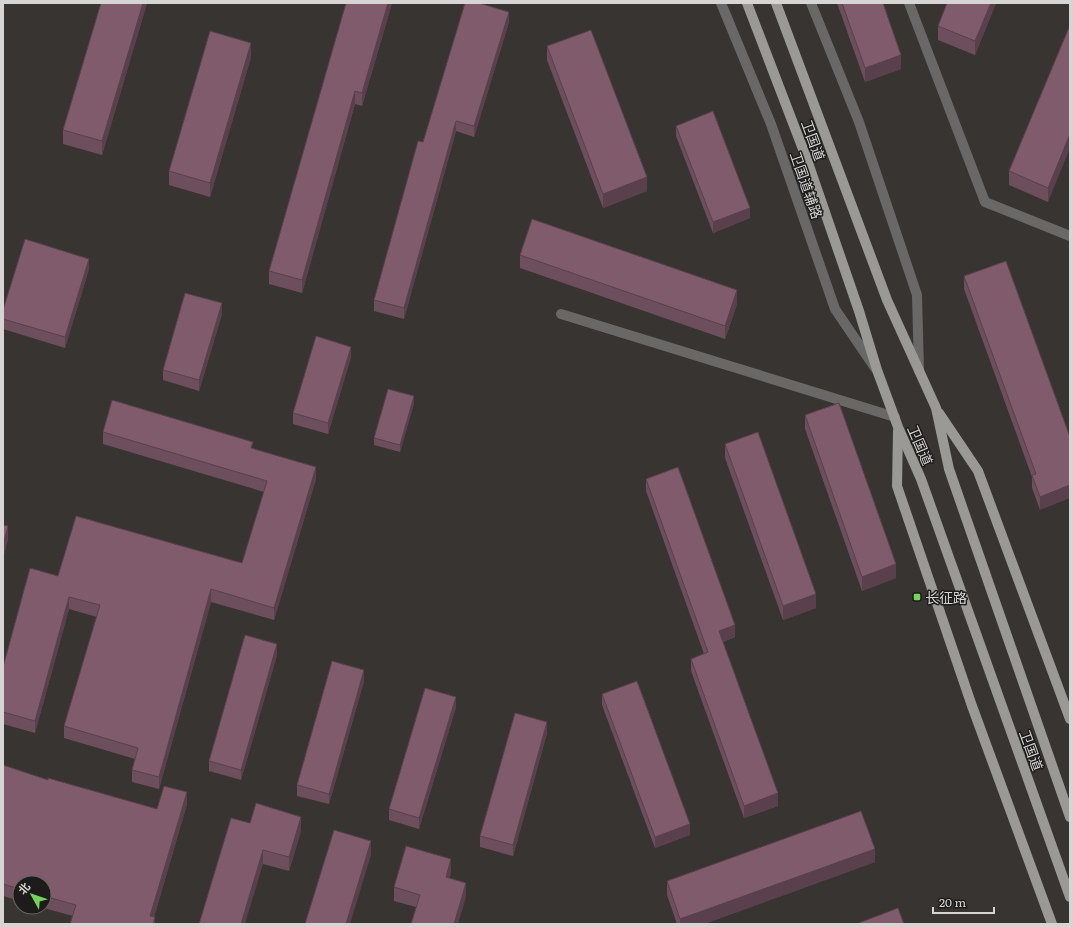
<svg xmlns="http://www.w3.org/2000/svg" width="1073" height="927" viewBox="0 0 1073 927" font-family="Literata,'Noto Sans SC',serif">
<rect width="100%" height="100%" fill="#373432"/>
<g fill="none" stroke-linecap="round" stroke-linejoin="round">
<!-- minor -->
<g stroke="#696866" stroke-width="10">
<path d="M 909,3 L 985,202 L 1070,236"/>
<path d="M 561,314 L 895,417"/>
</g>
<!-- tertiary -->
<g stroke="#696866" stroke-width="10">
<path d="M 721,3 L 771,124 L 835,309 L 875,368"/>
<path d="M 811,3 L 859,122 L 917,295 L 919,371"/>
</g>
<!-- primary -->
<g stroke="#9b9996" stroke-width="10">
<path d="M 747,3 L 806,157 L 859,311 L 877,370 L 898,427 L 921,479 L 1070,897"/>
<path d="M 776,3 L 887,300 L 936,408 L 949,469 L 1070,817"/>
<path d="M 939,413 L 978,471 L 1070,719"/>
<path d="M 898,431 L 897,486 L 972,706 L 1052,924"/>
</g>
</g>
<!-- wall -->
<g fill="#6d4e5d">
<path d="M 101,3 L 147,3 L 102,155 L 63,144 L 63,130 Z"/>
<path d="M 392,3 L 362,106 L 355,104 L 302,293 L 269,284 L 269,271 Z"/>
<path d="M 837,3 L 883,3 L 901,69 L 865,82 Z"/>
<path d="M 947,3 L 996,3 L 975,55 L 938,40 L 938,26 Z"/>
<path d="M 509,22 L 474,137 L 456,131 L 404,319 L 374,311 L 374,300 L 423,142 Z"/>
<path d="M 1070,25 L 1048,202 L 1009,185 L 1009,171 Z"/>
<path d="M 547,46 L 647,191 L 603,208 L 547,60 Z"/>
<path d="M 251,57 L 210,197 L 169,185 L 169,171 Z"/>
<path d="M 676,126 L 750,218 L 713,233 L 676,136 Z"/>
<path d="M 520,255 L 737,304 L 725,339 L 520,268 Z"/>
<path d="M 89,269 L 65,348 L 3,329 L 3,310 Z"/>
<path d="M 964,276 L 1070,437 L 1040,510 L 1032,488 L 1032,477 L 964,289 Z"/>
<path d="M 222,314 L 199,391 L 163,380 L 163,370 Z"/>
<path d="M 351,357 L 328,434 L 293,424 L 293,413 Z"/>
<path d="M 414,403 L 400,452 L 374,445 L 374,438 Z"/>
<path d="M 805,415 L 896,578 L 862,591 L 805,429 Z"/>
<path d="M 103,432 L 253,448 L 316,479 L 274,620 L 211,602 L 159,789 L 132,782 L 132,770 L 135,759 L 64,738 L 64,726 L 97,617 L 69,609 L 35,733 L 3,724 L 3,667 L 58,576 L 242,563 L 264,492 L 103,444 Z"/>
<path d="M 725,444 L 816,608 L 783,620 L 725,458 Z"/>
<path d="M 646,479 L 735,637 L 723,642 L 778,806 L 744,818 L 691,671 L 691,659 L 704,654 L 646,491 Z"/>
<path d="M 277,655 L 241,780 L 209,771 L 209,761 Z"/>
<path d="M 364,681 L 329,804 L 297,796 L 297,785 Z"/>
<path d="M 602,694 L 690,835 L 655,848 L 602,705 Z"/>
<path d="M 456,707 L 419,829 L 389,820 L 389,809 Z"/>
<path d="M 547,733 L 513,856 L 480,847 L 480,836 Z"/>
<path d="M 3,765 L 48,780 L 157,809 L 187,804 L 154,917 L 155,924 L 73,916 L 40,907 L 44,907 L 44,883 L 20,883 L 20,901 L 3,896 Z"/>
<path d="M 250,823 L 301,831 L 289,871 L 263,864 Z"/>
<path d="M 875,862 L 704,924 L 677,924 L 667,895 L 667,881 Z"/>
<path d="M 451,873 L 449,878 L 466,897 L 416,907 L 394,901 L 394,887 Z"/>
</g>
<!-- shaded-wall -->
<g fill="#59404c">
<path d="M 143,3 L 147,3 L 102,155 L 102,141 Z"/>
<path d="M 388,3 L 392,3 L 362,106 L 362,93 Z"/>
<path d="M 991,3 L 996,3 L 975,55 L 975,41 Z"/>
<path d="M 509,12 L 509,22 L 474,137 L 474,126 Z"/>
<path d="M 251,43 L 251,57 L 210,197 L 210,183 Z"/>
<path d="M 901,55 L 901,69 L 865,82 L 865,68 Z"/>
<path d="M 355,91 L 355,104 L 302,293 L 302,280 Z"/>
<path d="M 456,121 L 456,131 L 404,319 L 404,308 Z"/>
<path d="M 1070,134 L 1070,148 L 1048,202 L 1048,188 Z"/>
<path d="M 647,177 L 647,191 L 603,208 L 603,194 Z"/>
<path d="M 750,208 L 750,218 L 713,233 L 713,222 Z"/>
<path d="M 89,259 L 89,269 L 65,348 L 65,337 Z"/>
<path d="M 737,290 L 737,304 L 725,339 L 725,326 Z"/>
<path d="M 222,303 L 222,314 L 199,391 L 199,380 Z"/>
<path d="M 351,347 L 351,357 L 328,434 L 328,423 Z"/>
<path d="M 414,396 L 414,403 L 400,452 L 400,445 Z"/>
<path d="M 316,467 L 316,479 L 274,620 L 274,608 Z"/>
<path d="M 1070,485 L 1070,498 L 1040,510 L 1040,497 Z"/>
<path d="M 8,526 L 8,540 L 3,559 L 3,545 Z"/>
<path d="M 896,564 L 896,578 L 862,591 L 862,577 Z"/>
<path d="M 211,589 L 211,602 L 159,789 L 159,777 Z"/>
<path d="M 816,594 L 816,608 L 783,620 L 783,606 Z"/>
<path d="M 69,597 L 69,609 L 35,733 L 35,721 Z"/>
<path d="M 735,625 L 735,637 L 719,643 L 719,631 Z"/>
<path d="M 277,644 L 277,655 L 241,780 L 241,770 Z"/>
<path d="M 364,670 L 364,681 L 329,804 L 329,794 Z"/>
<path d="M 456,697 L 456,707 L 419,829 L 419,818 Z"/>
<path d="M 547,722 L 547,733 L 513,856 L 513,845 Z"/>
<path d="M 187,792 L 187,804 L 152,924 L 150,916 Z"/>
<path d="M 778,793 L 778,806 L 744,818 L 744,806 Z"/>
<path d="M 301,817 L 301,831 L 289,871 L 289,857 Z"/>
<path d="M 690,824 L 690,835 L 655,848 L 655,837 Z"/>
<path d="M 371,841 L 371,855 L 350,924 L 346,924 Z"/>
<path d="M 875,849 L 875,862 L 704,924 L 680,924 L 680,919 Z"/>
<path d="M 263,850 L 263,864 L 245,924 L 241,924 Z"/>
<path d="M 451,859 L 451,873 L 446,891 L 446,877 Z"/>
<path d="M 466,883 L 466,897 L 458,924 L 454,924 Z"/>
</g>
<!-- building -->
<g fill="#7f5b6c" stroke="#59404c">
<path d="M 101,3 L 143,3 L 102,141 L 63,130 Z"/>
<path d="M 346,3 L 388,3 L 362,93 L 355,91 L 302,280 L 269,271 Z"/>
<path d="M 465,3 L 479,3 L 509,12 L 474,126 L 456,121 L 404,308 L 374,300 L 418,141 L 423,142 Z"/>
<path d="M 842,3 L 883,3 L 901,55 L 865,68 Z"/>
<path d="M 947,3 L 991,3 L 975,41 L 938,26 Z"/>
<path d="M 1070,25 L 1070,134 L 1048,188 L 1009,171 Z"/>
<path d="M 591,30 L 647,177 L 603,194 L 547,46 Z"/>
<path d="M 210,31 L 251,43 L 210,183 L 169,171 Z"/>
<path d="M 713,111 L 750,208 L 713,222 L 676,126 Z"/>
<path d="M 532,219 L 737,290 L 725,326 L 520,255 Z"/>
<path d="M 25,239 L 89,259 L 65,337 L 3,319 L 3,310 Z"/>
<path d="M 1006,261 L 1070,437 L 1070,485 L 1040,497 L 1032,475 L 1036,474 L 964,276 Z"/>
<path d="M 185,293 L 222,303 L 199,380 L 163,370 Z"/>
<path d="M 316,336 L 351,347 L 328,423 L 293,413 Z"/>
<path d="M 388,389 L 414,396 L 400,445 L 374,438 Z"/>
<path d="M 112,400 L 253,442 L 251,448 L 316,467 L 274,608 L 211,589 L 159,777 L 132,770 L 138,748 L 64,726 L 100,605 L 69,597 L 35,721 L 3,712 L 3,667 L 30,568 L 58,576 L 76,516 L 242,563 L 267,481 L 103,432 Z"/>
<path d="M 839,403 L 896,564 L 862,577 L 805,415 Z"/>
<path d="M 758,432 L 816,594 L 783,606 L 725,444 Z"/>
<path d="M 678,467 L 735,625 L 719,631 L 778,793 L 744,806 L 691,659 L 708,652 L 646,479 Z"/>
<path d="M 3,525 L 8,526 L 3,545 Z"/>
<path d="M 245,635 L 277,644 L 241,770 L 209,761 Z"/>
<path d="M 332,661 L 364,670 L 329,794 L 297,785 Z"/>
<path d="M 637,681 L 690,824 L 655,837 L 602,694 Z"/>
<path d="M 425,688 L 456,697 L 419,818 L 389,809 Z"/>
<path d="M 515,713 L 547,722 L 513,845 L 480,836 Z"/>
<path d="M 3,765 L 48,780 L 48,778 L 157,809 L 164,786 L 187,792 L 150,916 L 155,917 L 153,924 L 70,924 L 76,905 L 44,896 L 44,883 L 20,883 L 20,889 L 3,884 Z"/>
<path d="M 256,803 L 301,817 L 289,857 L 263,850 L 241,924 L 199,924 L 231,818 L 250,823 Z"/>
<path d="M 861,811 L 875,849 L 680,919 L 667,881 Z"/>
<path d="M 334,830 L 371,841 L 346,924 L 305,924 Z"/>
<path d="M 406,846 L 451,859 L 446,877 L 466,883 L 454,924 L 411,924 L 420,895 L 394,887 Z"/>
<path d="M 898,908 L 904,924 L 856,924 Z"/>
</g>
<!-- markers -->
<rect fill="#75d25b" stroke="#1e1c1b" stroke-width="1.5" x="913" y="593" width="8" height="8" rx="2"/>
<g text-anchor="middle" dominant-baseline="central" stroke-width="3" stroke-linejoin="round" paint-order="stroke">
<!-- street labels -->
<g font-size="14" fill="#d7d5d4" stroke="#1e1c1b">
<text transform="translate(814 140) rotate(70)">卫国道</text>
<text transform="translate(807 185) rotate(71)">卫国道辅路</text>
<text transform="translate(921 445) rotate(67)">卫国道</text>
<text transform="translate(1032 750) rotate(70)">卫国道</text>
</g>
<!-- poi labels -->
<g font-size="14" fill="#d7d5d4" stroke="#1e1c1b" text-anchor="start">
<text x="925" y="597">长征路</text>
</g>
</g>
<!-- border -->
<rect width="1073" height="927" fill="none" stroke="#d7d5d4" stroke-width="8"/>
<!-- north arrow -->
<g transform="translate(32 895) rotate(310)"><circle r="19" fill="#1e1c1b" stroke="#686665"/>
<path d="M0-3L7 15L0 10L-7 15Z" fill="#75d25b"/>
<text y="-6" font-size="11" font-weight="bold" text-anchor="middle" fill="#d7d5d4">北</text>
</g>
<!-- scale -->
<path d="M933 907v6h61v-6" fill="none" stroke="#d7d5d4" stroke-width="2"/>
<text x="939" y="907" font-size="12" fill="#d7d5d4" stroke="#1e1c1b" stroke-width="3" paint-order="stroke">20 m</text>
</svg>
